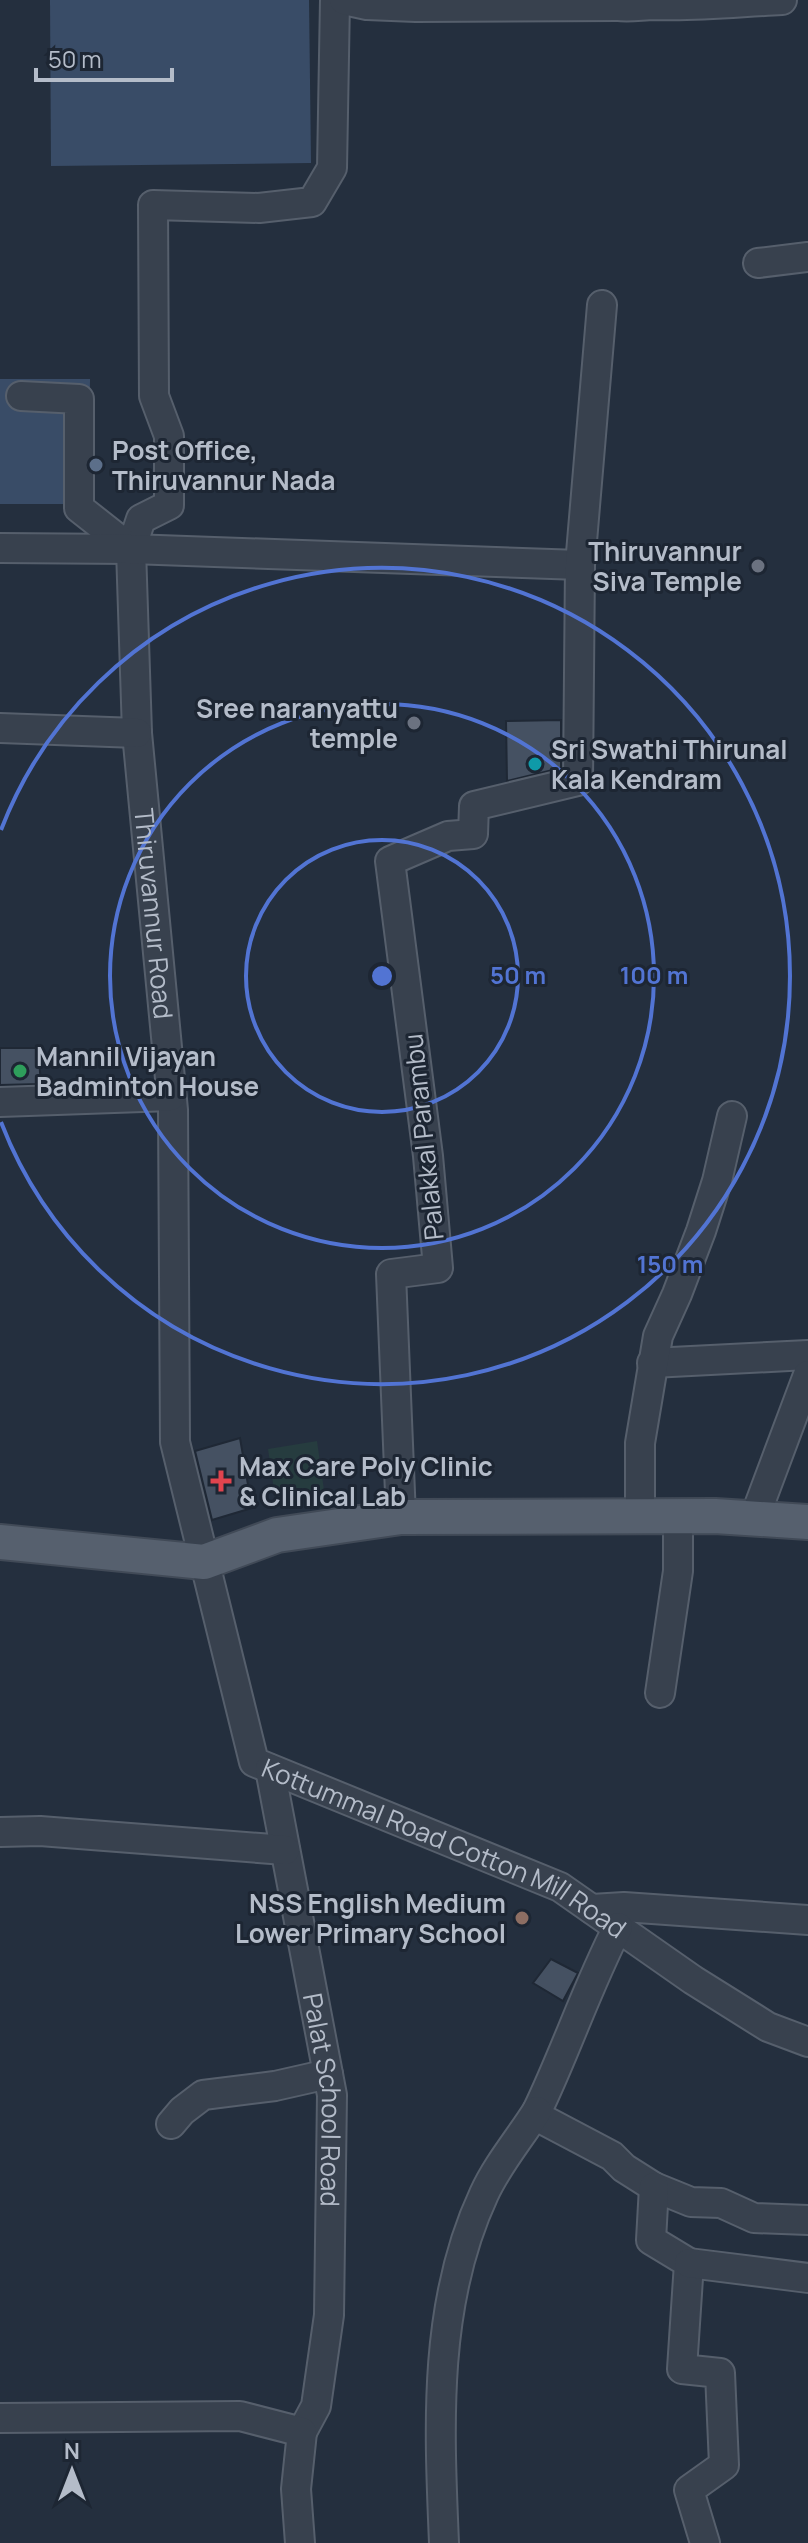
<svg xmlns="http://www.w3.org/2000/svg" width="808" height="2543" viewBox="0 0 808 2543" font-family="Manrope,sans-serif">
<rect width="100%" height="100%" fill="#242f3e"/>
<!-- green -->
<path fill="#263c3f" d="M 317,1441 L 324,1490 L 275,1497 L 268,1449 Z"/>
<!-- water -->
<g fill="#394c67">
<path d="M 50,0 L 309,0 L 311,163 L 51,166 Z"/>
<path d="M 0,379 L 90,379 L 89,504 L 0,504 Z"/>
</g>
<!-- building -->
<g fill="#455162" stroke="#1f2835" stroke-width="2">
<path d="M 561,720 L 561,768 L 507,781 L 506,721 Z"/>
<path d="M 0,1048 L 38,1048 L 41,1084 L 0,1085 Z"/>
<path d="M 240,1438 L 252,1508 L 212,1520 L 195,1451 Z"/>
<path d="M 551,1959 L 578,1973 L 563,2001 L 533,1983 Z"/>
</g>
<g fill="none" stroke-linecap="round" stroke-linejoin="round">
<!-- minor casing -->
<g stroke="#565f6c" stroke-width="32">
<g id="minor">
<path id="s1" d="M 335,0 L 332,168 L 312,202 L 259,208 L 153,205 L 154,396 L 169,436 L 169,505 L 141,519 L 131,549 L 137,733 L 173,1110 L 175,1442 L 254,1762 L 560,1887 L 693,1980 L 768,2027 L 808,2042"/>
<path d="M 344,0 L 367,5 L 416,7 L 617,6 C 631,8 642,5 655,5 C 697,7 739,2 782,0"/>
<path d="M 758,263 L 808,257"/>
<path d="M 21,396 L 79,399 L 79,508 L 131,549"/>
<path d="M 0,548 L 131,549 L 580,565"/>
<path d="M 0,728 L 137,733"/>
<path d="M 0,1102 L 171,1096"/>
<path d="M 652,1363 L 808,1355"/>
<path d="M 401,1517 L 391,1274 L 438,1268 L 428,1156 L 390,861 L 448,836 L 473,834 L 474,806 L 578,781 L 580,565 L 602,305"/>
<path d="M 640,1518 L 640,1443 L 658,1336 L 677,1294 L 701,1231 L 717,1181 L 732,1116"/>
<path d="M 754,1519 L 808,1375"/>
<path d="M 660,1693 L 678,1571 L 678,1517"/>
<path id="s2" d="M 270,1769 L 332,2095 L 329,2315 L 316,2406 L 302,2432"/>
<path d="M 0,1832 L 40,1831 L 285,1850"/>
<path d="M 592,1909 L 624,1907 L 808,1920"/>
<path d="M 618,1927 C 587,1987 566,2051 537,2111 L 540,2118 L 612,2156 L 624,2168 L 654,2187 L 691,2202 L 721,2203 L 754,2218 L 808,2220"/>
<path d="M 171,2124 L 182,2111 L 203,2095 L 275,2086 L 328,2074"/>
<path d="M 654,2187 L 651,2240 L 689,2263 L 682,2369 L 720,2373 L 724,2465 L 689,2490 L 705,2543"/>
<path d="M 689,2263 L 808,2278"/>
<path d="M 0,2418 L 240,2416 L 302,2432 L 296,2489 L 300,2543"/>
<path d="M 444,2543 C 439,2425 433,2303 484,2194 C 497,2165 520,2138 537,2111"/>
</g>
</g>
<!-- major casing -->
<g stroke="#414a57" stroke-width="38">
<path id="major" d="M 0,1542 L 204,1562 L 277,1535 L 401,1517 L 715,1516 L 808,1522"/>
</g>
<!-- minor -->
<use href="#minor" stroke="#38414e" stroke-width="28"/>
<!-- major -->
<use href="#major" stroke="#56606e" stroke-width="34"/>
</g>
<!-- distance rings -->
<g fill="none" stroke="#5274d3" stroke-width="4">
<circle cx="382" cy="976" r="136"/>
<circle cx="382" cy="976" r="272"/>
<path d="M1 830A408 408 0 1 1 1 1122"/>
</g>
<!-- markers -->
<circle fill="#5c6f8a" stroke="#1d2633" stroke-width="3" cx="96" cy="465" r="8"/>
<g fill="#6b7280" stroke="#1d2633" stroke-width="3">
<circle cx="758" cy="566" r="8"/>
<circle cx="414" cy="723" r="8"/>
</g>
<circle fill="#0f9aa8" stroke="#1d2633" stroke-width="3" cx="535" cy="764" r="8"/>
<circle fill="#2e9e5b" stroke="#1d2633" stroke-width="3" cx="20" cy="1071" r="8"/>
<path fill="#e0444e" stroke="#1d2633" stroke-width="3" d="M217 1469h8v8h8v8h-8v8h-8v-8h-8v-8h8z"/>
<circle fill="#8d6e63" stroke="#1d2633" stroke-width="3" cx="522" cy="1918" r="8"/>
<g text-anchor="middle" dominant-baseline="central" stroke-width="6" stroke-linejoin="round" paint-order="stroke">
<!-- poi labels -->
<g font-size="26" font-weight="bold" fill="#b4bcc9" stroke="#1d2633" text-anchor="start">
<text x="112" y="450">Post Office,<tspan x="112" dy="30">Thiruvannur Nada</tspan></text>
<text x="742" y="551" text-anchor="end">Thiruvannur<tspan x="742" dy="30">Siva Temple</tspan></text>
<text x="398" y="708" text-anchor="end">Sree naranyattu<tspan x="398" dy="30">temple</tspan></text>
<text x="551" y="749">Sri Swathi Thirunal<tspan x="551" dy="30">Kala Kendram</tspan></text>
<text x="36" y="1056">Mannil Vijayan<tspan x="36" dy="30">Badminton House</tspan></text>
<text x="239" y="1466">Max Care Poly Clinic<tspan x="239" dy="30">&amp; Clinical Lab</tspan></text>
<text x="506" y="1903" text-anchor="end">NSS English Medium<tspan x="506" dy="30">Lower Primary School</tspan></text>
</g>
<!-- street labels -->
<g font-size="26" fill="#b4bcc9" stroke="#1d2633">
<text stroke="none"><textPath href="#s1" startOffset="1098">Thiruvannur Road</textPath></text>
<text transform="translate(423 1137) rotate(-96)">Palakkal Parambu</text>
<text stroke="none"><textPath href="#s1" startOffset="2166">Kottummal Road Cotton Mill Road</textPath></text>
<text stroke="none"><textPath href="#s2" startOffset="336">Palat School Road</textPath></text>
</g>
</g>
<circle cx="382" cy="976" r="12" fill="#5274d3" stroke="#1d2633" stroke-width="4"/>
<g font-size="24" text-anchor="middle" font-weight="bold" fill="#5274d3" stroke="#1d2633" stroke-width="6" stroke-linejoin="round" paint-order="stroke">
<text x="518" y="984">50 m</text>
<text x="654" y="984">100 m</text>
<text x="670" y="1273">150 m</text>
</g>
<!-- north arrow -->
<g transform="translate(72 2471)" stroke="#1d2633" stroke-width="6" paint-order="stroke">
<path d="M0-6L14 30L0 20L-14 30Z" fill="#b4bcc9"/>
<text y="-12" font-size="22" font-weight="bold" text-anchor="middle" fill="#b4bcc9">N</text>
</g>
<!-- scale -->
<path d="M36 68v12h136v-12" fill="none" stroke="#b4bcc9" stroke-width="4"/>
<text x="48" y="68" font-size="24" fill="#b4bcc9" stroke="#1d2633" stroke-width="6" paint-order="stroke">50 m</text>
</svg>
